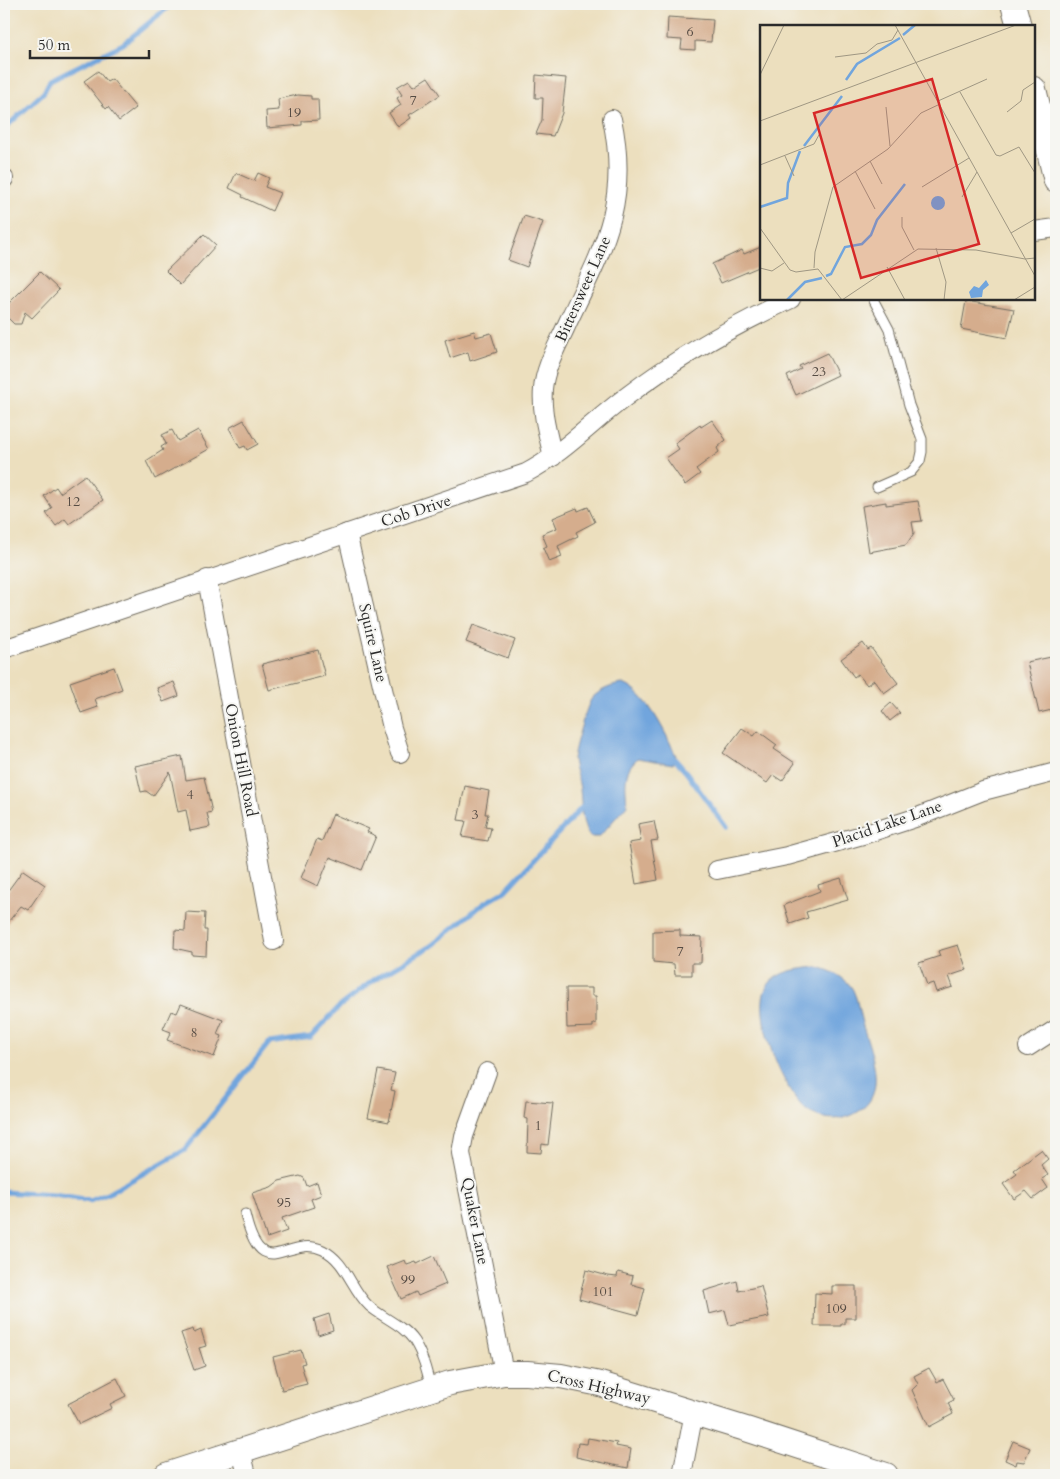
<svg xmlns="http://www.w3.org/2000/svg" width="1060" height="1479" viewBox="0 0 1060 1479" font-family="Cardo,serif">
<rect width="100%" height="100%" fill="#f6f6f2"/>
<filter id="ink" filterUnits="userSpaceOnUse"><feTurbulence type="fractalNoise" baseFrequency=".02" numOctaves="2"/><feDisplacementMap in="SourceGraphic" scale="10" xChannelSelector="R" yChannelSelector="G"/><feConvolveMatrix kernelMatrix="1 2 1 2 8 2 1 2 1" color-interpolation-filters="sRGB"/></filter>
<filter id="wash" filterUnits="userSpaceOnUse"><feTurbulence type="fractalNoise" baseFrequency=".0096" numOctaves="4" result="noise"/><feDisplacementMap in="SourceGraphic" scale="20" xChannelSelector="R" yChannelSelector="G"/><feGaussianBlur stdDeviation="1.12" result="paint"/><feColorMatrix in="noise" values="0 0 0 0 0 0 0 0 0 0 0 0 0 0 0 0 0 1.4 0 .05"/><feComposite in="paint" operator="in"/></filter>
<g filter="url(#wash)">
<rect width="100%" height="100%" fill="#ecdfbe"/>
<!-- water -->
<g fill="#71a5dd" stroke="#4e6884">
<path d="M 623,684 C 646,691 667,735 676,756 L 673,764 L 638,758 C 622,771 626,787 627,805 L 599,837 L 590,837 C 580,822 582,807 580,789 C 579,779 574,770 573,760 C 573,751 587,704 592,698 C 600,690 612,685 623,684 Z"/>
<path d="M 816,967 C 829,969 847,978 853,990 C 858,1000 859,1013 862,1023 C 869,1047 888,1089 862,1109 C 847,1121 826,1122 809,1112 C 785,1097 749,1011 768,985 C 779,970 799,969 816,967 Z"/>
</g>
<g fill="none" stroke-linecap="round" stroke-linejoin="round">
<!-- stream -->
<g stroke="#71a5dd" stroke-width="5">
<path d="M 4,129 L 44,92 L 50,80 L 123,44 L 172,4"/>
<path d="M 670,754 L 686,772 L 726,827"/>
<path d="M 4,1192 L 54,1195 L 90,1201 L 107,1194 L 185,1150 L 269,1043 L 311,1037 L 341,1005 L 375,979 L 431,946 L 483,904 L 505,891 L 586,803"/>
</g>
</g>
<g id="blocks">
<!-- building -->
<g fill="#d5ad8d">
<path d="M 668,17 L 713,20 L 711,42 L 695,41 L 695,50 L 681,49 L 682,40 L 667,39 Z"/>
<path d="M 98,71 L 107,82 L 112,79 L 136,108 L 119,121 L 108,107 L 106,109 L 84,81 Z"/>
<path d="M 536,75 L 566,78 L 562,113 L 553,136 L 536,134 L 542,120 L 543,98 L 535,98 Z"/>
<path d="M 428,77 L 440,95 L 409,115 L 411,118 L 398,127 L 389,113 L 401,105 L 397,98 L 402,95 L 397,87 L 409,80 L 414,86 Z"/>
<path d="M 298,95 L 311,96 L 311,99 L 318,99 L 319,120 L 302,121 L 302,125 L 267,128 L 266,111 L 279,110 L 278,99 Z"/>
<path d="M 236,173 L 254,181 L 258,173 L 269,178 L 265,187 L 280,193 L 272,211 L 242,197 L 243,195 L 229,188 Z"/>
<path d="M 524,216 L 543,222 L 527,267 L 508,260 Z"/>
<path d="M 204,234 L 216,245 L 180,285 L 166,271 Z"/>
<path d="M 761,247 L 761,266 L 721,283 L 712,264 L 742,250 L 744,254 Z"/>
<path d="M 40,272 L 59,290 L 32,318 L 25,312 L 21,324 L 14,324 L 4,314 L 4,308 Z"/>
<path d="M 966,301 L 1014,309 L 1007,338 L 961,329 Z"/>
<path d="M 474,331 L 476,337 L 491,333 L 497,352 L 470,361 L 468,352 L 450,358 L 445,340 Z"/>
<path d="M 827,353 L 838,375 L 796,395 L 787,376 L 801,369 L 799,366 Z"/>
<path d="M 244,420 L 258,444 L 247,450 L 245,446 L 240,448 L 229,428 Z"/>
<path d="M 712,420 L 726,440 L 717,448 L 719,452 L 696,469 L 700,474 L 685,485 L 666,458 L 679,449 L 675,443 L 700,425 L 701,427 Z"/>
<path d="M 172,430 L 178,441 L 198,430 L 209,449 L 155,479 L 146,461 L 163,450 L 161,447 L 166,444 L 162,435 Z"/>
<path d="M 85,475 L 103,500 L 69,524 L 65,519 L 56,526 L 46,513 L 52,508 L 44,496 L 56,487 L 60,493 Z"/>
<path d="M 918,501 L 922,521 L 912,522 L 914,533 L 906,545 L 869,552 L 862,506 L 886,502 L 886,505 Z"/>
<path d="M 588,507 L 595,522 L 576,532 L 578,536 L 558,546 L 562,557 L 549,562 L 543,548 L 547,546 L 542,534 L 557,528 L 553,518 L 577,508 L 578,511 Z"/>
<path d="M 473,625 L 515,640 L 508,658 L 466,642 Z"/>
<path d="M 863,643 L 868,650 L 871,648 L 898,683 L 884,693 L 874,680 L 867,685 L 858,674 L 854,677 L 841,659 Z"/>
<path d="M 318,650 L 325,676 L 269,690 L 262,664 Z"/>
<path d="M 1056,656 L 1056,709 L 1039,713 L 1027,662 Z"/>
<path d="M 114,667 L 122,689 L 95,699 L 98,707 L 81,713 L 70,682 Z"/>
<path d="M 174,682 L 179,696 L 163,702 L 157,688 Z"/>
<path d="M 891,703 L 900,713 L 890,721 L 882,711 Z"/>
<path d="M 742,728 L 754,736 L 758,731 L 777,745 L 774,749 L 795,763 L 782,781 L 773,775 L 767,783 L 723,753 Z"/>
<path d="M 182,756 L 186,780 L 204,777 L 212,812 L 207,813 L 210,827 L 190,831 L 186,810 L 178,812 L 170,772 L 153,796 L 146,791 L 141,792 L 135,766 Z"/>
<path d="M 465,786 L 489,791 L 485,814 L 488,814 L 485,827 L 491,828 L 488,841 L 462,837 L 466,821 L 458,820 Z"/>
<path d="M 333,814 L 369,829 L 367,832 L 376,836 L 362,870 L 330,857 L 318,886 L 301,878 L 317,839 L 322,841 Z"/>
<path d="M 654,821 L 658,840 L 651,841 L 658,880 L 636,884 L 629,843 L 641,841 L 638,824 Z"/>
<path d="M 23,870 L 45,885 L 28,910 L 21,906 L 4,927 L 4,896 Z"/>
<path d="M 841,878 L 848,900 L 806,912 L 808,918 L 790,924 L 784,905 L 820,891 L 818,885 Z"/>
<path d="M 186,912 L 205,913 L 204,930 L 207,930 L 206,956 L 192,955 L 192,952 L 174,948 L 175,930 L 185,931 Z"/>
<path d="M 680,930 L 680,936 L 702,937 L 701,963 L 692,963 L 692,975 L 675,975 L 674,964 L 653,962 L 653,931 Z"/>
<path d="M 958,945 L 967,970 L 949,976 L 953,987 L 936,992 L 933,983 L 927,985 L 919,963 L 940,956 L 938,951 Z"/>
<path d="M 566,988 L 592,988 L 592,996 L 596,996 L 596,1024 L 593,1024 L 593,1027 L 567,1028 Z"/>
<path d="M 181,1004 L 223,1020 L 217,1034 L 222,1036 L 214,1057 L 167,1040 L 171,1032 L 163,1029 L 171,1011 L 177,1013 Z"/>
<path d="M 378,1070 L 395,1073 L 391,1090 L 395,1091 L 389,1122 L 368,1118 Z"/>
<path d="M 526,1101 L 553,1103 L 548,1145 L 542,1144 L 541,1153 L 527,1152 L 528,1119 L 524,1118 Z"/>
<path d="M 1041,1150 L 1048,1159 L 1041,1165 L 1048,1175 L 1042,1179 L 1048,1188 L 1033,1199 L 1026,1191 L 1014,1199 L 1003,1184 L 1017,1174 L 1014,1170 Z"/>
<path d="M 300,1176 L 304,1178 L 307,1186 L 317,1182 L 321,1195 L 311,1199 L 314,1207 L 282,1218 L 287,1231 L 267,1238 L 252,1193 L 271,1187 L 279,1181 Z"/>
<path d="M 434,1256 L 446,1284 L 418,1296 L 416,1292 L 401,1299 L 387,1267 L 405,1260 L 407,1265 L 416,1262 L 417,1264 Z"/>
<path d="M 586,1270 L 608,1276 L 617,1277 L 618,1272 L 633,1276 L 631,1284 L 645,1288 L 638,1315 L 579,1299 Z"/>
<path d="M 737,1281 L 739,1291 L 761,1286 L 769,1317 L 729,1325 L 725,1310 L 709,1314 L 704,1291 Z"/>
<path d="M 832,1286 L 856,1286 L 856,1318 L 845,1318 L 845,1324 L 841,1324 L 841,1326 L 814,1326 L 815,1293 L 832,1294 Z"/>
<path d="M 329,1314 L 333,1330 L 318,1335 L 314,1319 Z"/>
<path d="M 193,1329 L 194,1333 L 201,1330 L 206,1346 L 199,1348 L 205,1366 L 194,1370 L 181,1333 Z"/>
<path d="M 301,1350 L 305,1363 L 301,1364 L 307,1384 L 282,1390 L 273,1357 Z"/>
<path d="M 929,1368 L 937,1382 L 943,1379 L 954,1400 L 948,1403 L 953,1414 L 929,1427 L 912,1390 L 918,1384 L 914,1376 Z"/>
<path d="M 117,1378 L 126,1396 L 110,1404 L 112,1408 L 79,1424 L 68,1404 Z"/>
<path d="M 588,1438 L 617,1443 L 616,1446 L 631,1449 L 628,1468 L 576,1457 L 578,1443 L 587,1444 Z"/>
<path d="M 1013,1441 L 1030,1448 L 1024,1462 L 1017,1461 L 1016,1465 L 1005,1460 Z"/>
</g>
</g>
</g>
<g filter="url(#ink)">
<use href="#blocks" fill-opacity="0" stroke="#6f6a5e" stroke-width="1"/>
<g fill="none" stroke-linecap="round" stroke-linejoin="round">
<!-- lane casing -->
<g stroke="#6f6a5e" stroke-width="11">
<g id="lane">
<path d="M 873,299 L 889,329 L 909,405 L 922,439 L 922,452 L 920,461 L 911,472 L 877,487"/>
<path d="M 245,1214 C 262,1288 288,1233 323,1250 C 346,1261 351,1289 369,1306 C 383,1318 403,1325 414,1341 C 423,1355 427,1372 431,1388"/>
</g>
</g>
<!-- street casing -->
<g stroke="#6f6a5e" stroke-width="20">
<g id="street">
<path d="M 4,179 L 4,178"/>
<path d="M 1034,231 L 1056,228"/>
<path d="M 553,457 C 548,435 541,412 543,389 C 545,366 559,343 568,322 C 603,248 630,203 612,119"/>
<path d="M 347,533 L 392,728 L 400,753"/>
<path d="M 207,579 L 274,941"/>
<path d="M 4,649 L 526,473 C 564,453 593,421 627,396 C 678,357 733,326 791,299"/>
<path d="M 717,870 L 787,856 L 866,834 L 915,818 L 983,791 L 1056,772"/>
<path d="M 1028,1047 L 1056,1029"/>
<path d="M 487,1072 L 464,1136 L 461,1153 L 504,1373"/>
<path d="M 241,1451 L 247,1475"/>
<path d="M 682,1475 L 694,1412"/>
</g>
</g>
<!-- secondary casing -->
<g stroke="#6f6a5e" stroke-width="26">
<g id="secondary">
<path d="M 1013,4 L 1019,26"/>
<path d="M 1034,89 L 1056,181"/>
<path d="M 166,1475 L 450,1383 L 504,1373 L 527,1373 L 561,1376 L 600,1384 L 749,1430 L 886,1475"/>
</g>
</g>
<!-- lane -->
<use href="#lane" stroke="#fff" stroke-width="9"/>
<!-- street -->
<use href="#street" stroke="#fff" stroke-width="18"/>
<!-- secondary -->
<use href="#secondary" stroke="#fff" stroke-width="24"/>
</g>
</g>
<g text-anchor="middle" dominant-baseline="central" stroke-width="4" stroke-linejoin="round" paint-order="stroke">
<!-- number labels -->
<g font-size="14" fill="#564c44">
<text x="690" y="31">6</text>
<text x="413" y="100">7</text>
<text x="294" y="112">19</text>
<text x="819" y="371">23</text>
<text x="73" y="501">12</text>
<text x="190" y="794">4</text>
<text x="475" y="814">3</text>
<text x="680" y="951">7</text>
<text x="194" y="1032">8</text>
<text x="538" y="1125">1</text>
<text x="284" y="1202">95</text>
<text x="408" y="1279">99</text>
<text x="603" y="1291">101</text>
<text x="836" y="1308">109</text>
</g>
<!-- street labels -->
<g font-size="16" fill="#2b2b2b" stroke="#f6f6f2">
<text transform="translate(583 289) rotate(-66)">Bittersweet Lane</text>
<text transform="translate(416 511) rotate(-18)">Cob Drive</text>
<text transform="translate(373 643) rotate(77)">Squire Lane</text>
<text transform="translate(241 760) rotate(79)">Onion Hill Road</text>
<text transform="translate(887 824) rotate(-19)">Placid Lake Lane</text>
<text transform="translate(475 1221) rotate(79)">Quaker Lane</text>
<text transform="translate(599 1387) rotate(13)">Cross Highway</text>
</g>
</g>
<!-- overview -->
<g transform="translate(760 25)">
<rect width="275" height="275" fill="#ecdfbe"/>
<path d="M171 178a7 7 0 1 1 14 0a7 7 0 1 1-14 0ZM 226,255 L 229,260 L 223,265 L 222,272 L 211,273 L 209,267 L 214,261 L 219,263 Z" fill="#71a5dd"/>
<path fill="none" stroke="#71a5dd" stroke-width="2.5" d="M 143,10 L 155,0M 86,55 L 97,39 L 140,13M 44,121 L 82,71M 0,182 L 27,173 L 28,158 L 40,126M 66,251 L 71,249 L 85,222 L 102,219 L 111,210 L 117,195 L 145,159M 27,275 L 45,257 L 62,253"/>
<path fill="none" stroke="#9f9783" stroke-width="1" d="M 135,0 L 275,251M 75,32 L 106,28 L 117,19 L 132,15 L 138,5M 0,50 L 24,0M 200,67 L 236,130 L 240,131 L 259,122 L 275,148M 178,76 L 227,54M 126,82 L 130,121M 247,87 L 261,76 L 263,65 L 275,57M 0,96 L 256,0M 25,131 L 34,151M 110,136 L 122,159M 0,140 L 54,119 L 60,108M 95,146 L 115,184M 162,162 L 209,133M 202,172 L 217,147M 142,192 L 142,202 L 154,225M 0,203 L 30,245 L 36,247 L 58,244 L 82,275M 251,208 L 275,194M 176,223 L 186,257 L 184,275M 127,242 L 145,275M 0,243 L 12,246 L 24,238M 54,243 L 55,227 L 73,162 L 128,124 L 161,88 L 180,79M 82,275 L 158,224 L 216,225 L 265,234 L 275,233M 254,275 L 275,262"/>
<path fill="#d62828" fill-opacity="0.15" stroke="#d62828" stroke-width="2.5" d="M 172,54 L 219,219 L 101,253 L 54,88 Z"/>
<rect width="275" height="275" fill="none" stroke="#2b2b2b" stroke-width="2.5"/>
</g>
<!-- margin -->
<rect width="1060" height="1479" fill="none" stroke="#f6f6f2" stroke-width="20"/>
<!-- scale -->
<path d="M30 50v8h119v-8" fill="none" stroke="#2b2b2b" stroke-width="2.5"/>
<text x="38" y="50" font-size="15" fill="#2b2b2b" stroke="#f6f6f2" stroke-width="4" paint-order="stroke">50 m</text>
</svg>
